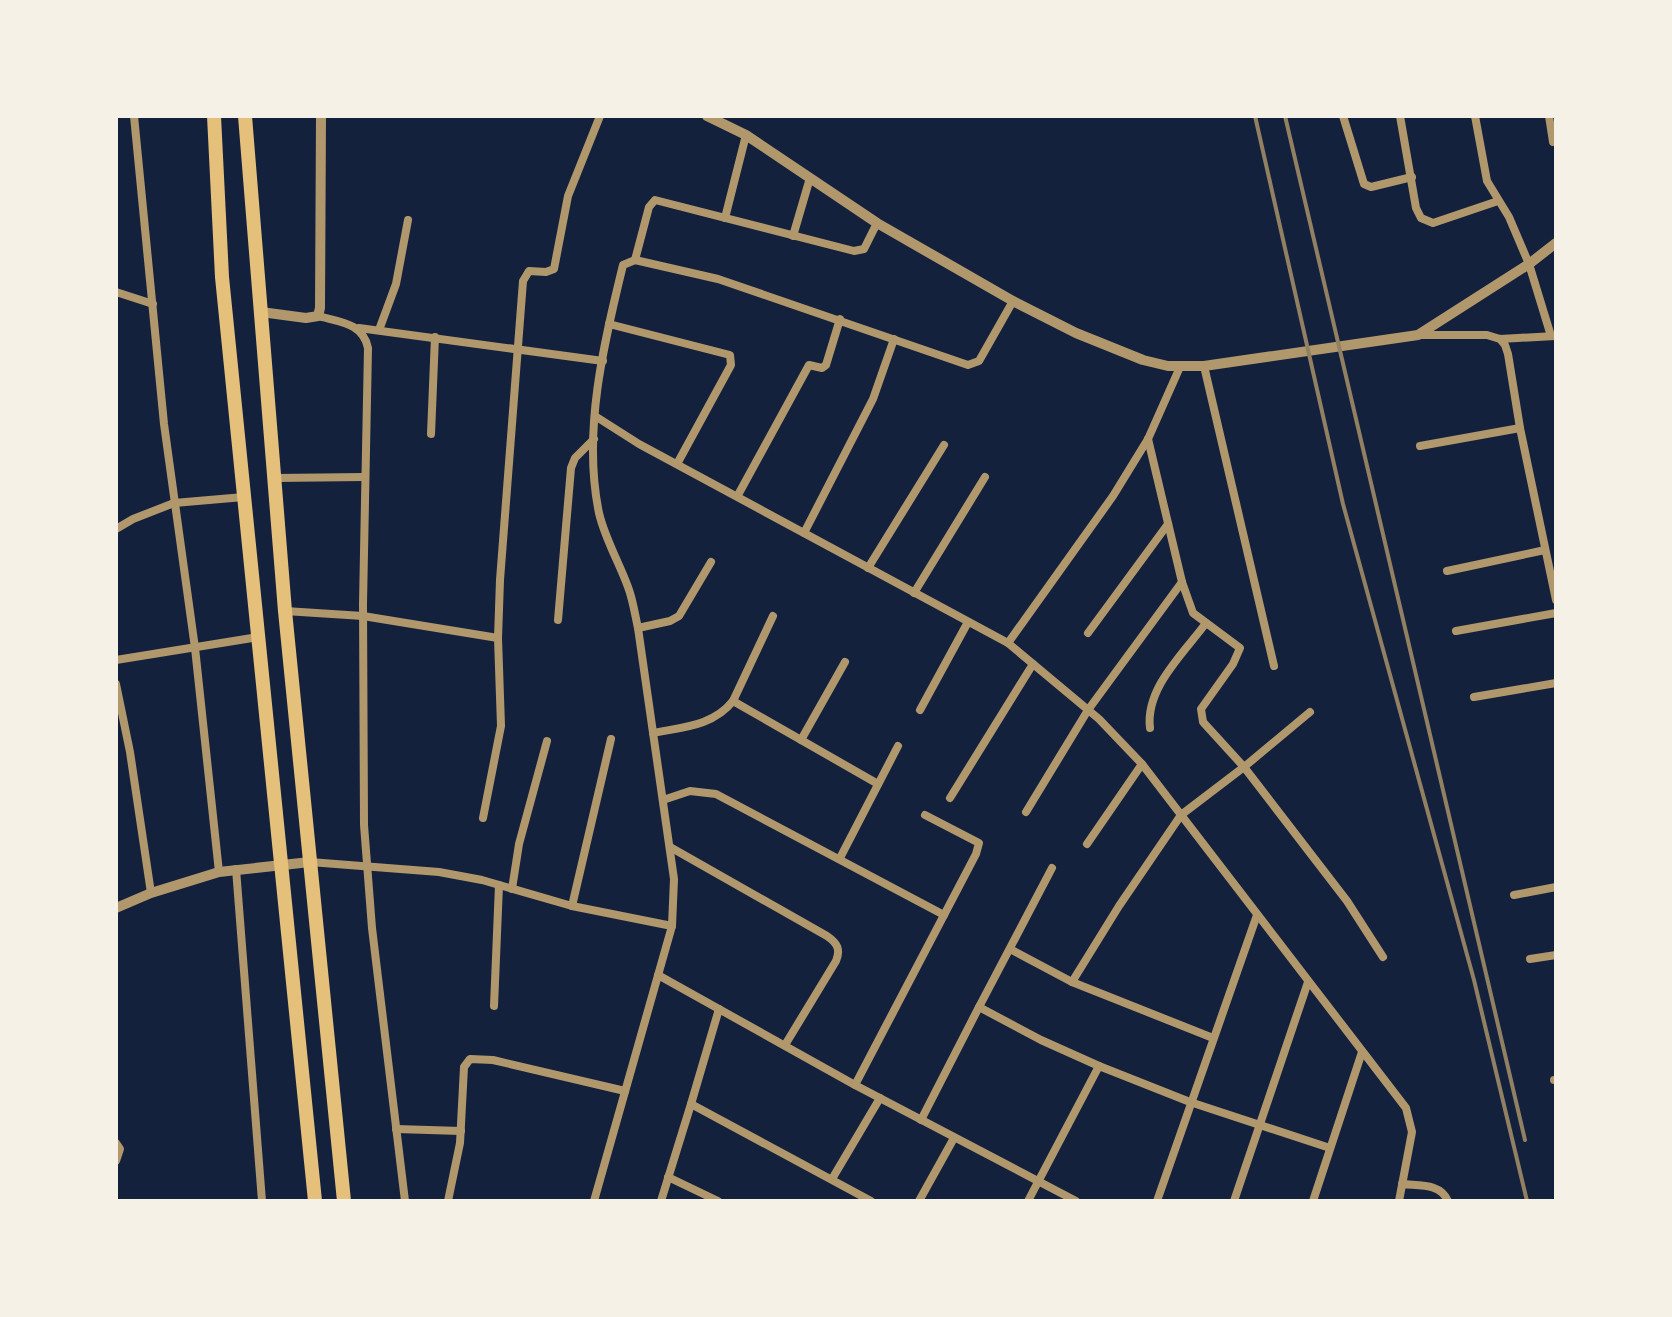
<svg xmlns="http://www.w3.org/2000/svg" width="1672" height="1317" viewBox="0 0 1672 1317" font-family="'Archivo Narrow',sans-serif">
<rect width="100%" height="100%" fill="#14213d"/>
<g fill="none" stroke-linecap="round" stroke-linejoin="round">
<!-- minor -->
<g stroke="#b1986c" stroke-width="8">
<path d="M 134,116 L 164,424 L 195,648 L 219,872"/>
<path d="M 1343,116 L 1364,184 L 1371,187 L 1412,177"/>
<path d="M 1400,116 L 1416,208 L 1421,218 L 1433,223 L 1498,201"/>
<path d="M 1475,116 L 1487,181 L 1509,217 L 1529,264 L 1551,336"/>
<path d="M 1549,116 L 1553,142"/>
<path d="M 725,218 L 746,135"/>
<path d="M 793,236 L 810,178"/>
<path d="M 635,260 L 649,207 L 655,200 L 854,251 L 864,249 L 877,223"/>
<path d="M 116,292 L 153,304"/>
<path d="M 318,316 C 340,322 363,323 368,348 L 363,604 L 364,825 L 372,928 L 405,1201"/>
<path d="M 609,324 L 730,355 L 731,365 L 677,464"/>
<path d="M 359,328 L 603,361"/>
<path d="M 379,330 L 396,284 L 408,220"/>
<path d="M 1418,335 L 1487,335 L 1500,339 L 1555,336"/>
<path d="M 1500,339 L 1505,345 L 1508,354 L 1520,428 L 1556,600"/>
<path d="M 1204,366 L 1274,666"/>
<path d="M 595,416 L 639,444 L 1008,643 L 1099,719 L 1142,764 L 1406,1108 L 1412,1132 L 1399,1201"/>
<path d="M 431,434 L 435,337"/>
<path d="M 1148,439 L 1182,582 L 1193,613 L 1240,648 L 1233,664 L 1201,709 L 1203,722 L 1244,767 L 1347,901 L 1383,957"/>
<path d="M 1420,446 L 1520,428"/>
<path d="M 275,478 L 364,477"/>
<path d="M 738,495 L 809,365 L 822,368 L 826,365 L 840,319"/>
<path d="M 116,529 L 133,519 L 174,503 L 244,497"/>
<path d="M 804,533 L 873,399 L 894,339"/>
<path d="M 868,568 L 944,445"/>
<path d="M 1447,571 L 1545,550"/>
<path d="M 914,593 L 985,477"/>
<path d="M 285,611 L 363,616 L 498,638"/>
<path d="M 558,620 L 571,468 L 575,458 L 594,439"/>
<path d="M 638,628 L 670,621 L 679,616 L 711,562"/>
<path d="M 1456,631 L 1556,613"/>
<path d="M 1088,633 L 1168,524"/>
<path d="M 1008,643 L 1113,496 L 1148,439 L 1180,367"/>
<path d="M 116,660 L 258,637"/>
<path d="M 116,684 L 130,752 L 151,893"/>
<path d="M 1474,697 L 1556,683"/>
<path d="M 733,701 L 878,784"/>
<path d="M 920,710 L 968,622"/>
<path d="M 1150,728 C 1145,688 1184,653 1206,623"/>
<path d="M 653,733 C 683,727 713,726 733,701 L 773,616"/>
<path d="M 801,740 L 845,662"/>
<path d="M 950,798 L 1033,664"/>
<path d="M 663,800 L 690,791 L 716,794 L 944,915"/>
<path d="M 1026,812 L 1088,710 L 1182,582"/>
<path d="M 483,818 L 501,726 L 498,638 L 500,580 L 523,281 L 529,271 L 546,272 L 554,269 L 568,196 L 600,116"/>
<path d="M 1087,844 L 1142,764"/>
<path d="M 670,847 L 827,936 C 837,943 841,949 836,961 L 785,1045"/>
<path d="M 840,858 L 898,746"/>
<path d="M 310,862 L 439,872 L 482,880 L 572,906 L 672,926"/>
<path d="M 1052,868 L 979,1007 L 1041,1040 L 1099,1066"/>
<path d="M 236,869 L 262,1201"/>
<path d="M 512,889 L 519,844 L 547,741"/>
<path d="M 1514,895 L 1556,887"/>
<path d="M 572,906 L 611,739"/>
<path d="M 1010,949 L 1072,982"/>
<path d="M 1530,959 L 1556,955"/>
<path d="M 658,975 L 855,1085 L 1076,1201"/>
<path d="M 494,1006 L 499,885"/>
<path d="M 719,1009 L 691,1104 L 871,1201"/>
<path d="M 1213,1038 L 1072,982 L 1119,906 L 1181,815 L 1244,767 L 1310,712"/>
<path d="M 1554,1080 L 1556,1080"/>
<path d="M 855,1085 L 976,854 L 979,843 L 925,815"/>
<path d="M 921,1120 L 979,1007"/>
<path d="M 396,1129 L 461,1131"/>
<path d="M 116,1143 L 120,1149 L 116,1161"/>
<path d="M 668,1177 L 718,1201"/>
<path d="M 832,1179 L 880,1098"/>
<path d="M 1402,1184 C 1420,1186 1440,1183 1448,1201"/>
<path d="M 448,1201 L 460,1143 L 464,1067 L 470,1059 L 493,1060 L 625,1091"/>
<path d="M 594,1201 L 672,926 L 674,879 L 638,628 C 635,615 633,600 628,587 C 619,562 605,539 599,513 C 582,432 604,343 623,265 L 635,260 L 718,279 L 968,365 L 979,361 L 1013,301"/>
<path d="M 661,1201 L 691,1104"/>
<path d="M 919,1201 L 954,1138"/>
<path d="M 1028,1201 L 1099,1066 L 1190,1102 L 1330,1148"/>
<path d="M 1157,1201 L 1257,915"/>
<path d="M 1234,1201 L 1308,982"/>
<path d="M 1313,1201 L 1362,1052"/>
</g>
<!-- tertiary -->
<g stroke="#b1986c" stroke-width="10">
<path d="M 707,116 L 746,135 L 877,223 L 1013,301 L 1076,333 L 1143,360 L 1168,366 L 1204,366 L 1418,335 L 1529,264 L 1556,243"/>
<path d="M 261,312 L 306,318 L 318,316 L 320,308 L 321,116"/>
<path d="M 116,908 L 151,893 L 219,872 L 310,862"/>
</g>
<!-- primary -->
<g stroke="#e5c07b" stroke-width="14">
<path d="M 214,116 L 222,277 L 315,1201"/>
<path d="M 245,116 L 285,611 L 344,1201"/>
</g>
<!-- rail -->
<g stroke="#918062" stroke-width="4">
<path d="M 1255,116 L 1343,504 L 1474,980 L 1527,1201"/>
<path d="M 1285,116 L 1525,1140"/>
</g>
</g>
<!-- border -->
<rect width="1672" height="1317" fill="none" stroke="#f6f1e7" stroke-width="236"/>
</svg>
